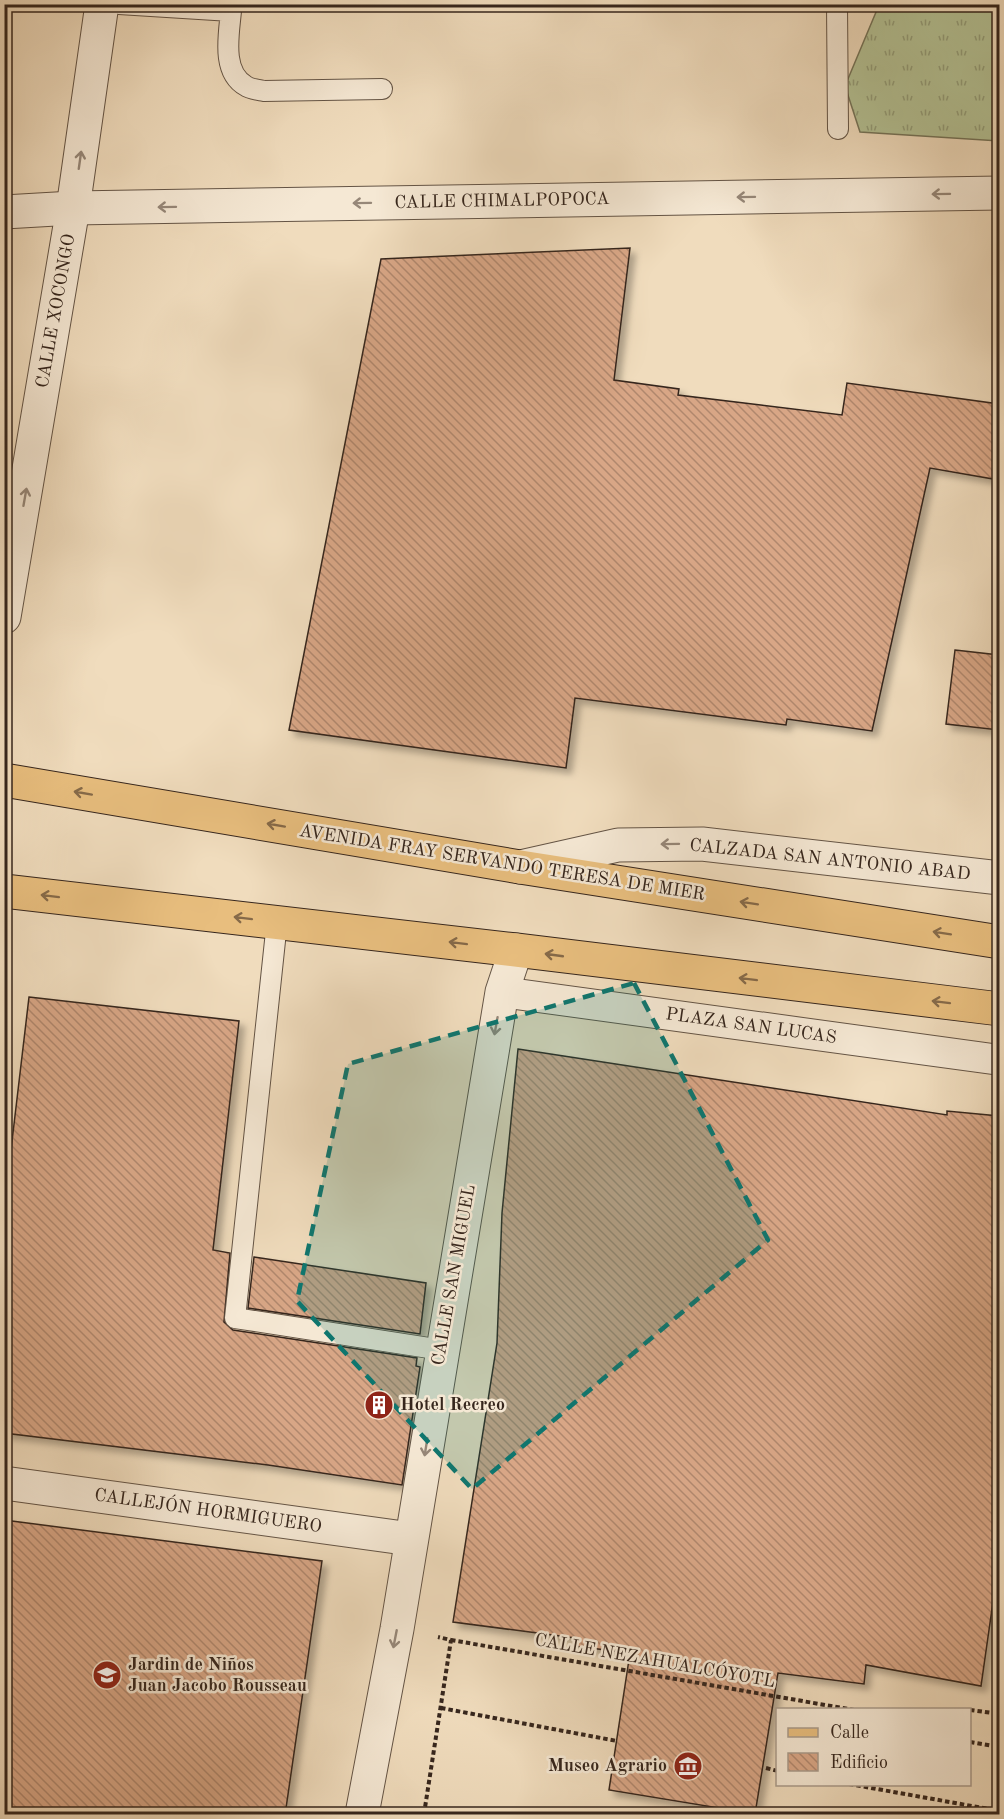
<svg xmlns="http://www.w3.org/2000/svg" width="1004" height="1819" viewBox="0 0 1004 1819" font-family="'Old Standard TT',serif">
<defs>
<pattern id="grass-tufts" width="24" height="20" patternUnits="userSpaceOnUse" patternTransform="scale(1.5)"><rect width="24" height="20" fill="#b4c295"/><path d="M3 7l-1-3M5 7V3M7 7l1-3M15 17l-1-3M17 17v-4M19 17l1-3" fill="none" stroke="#939d79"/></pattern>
<pattern id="building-back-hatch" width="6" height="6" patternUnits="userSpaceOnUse" patternTransform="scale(1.5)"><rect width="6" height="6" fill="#d8a686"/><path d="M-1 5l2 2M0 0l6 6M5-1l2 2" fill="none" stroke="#b0876d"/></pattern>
<filter id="shadow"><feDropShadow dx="5.5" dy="5.5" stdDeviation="3" flood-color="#0004"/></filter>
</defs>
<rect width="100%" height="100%" fill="#f0dcbd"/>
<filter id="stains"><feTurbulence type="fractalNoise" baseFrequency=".00333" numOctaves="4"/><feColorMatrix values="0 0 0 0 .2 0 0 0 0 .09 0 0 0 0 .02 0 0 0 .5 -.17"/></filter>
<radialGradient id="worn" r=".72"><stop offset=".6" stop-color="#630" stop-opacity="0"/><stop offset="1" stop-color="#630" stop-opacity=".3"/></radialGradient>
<!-- grass -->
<path fill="url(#grass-tufts)" stroke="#757459" stroke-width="1.5" d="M 879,5 L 999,5 L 999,141 L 860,132 L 845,86 Z"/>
<!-- building -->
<g fill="url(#building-back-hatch)" stroke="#36261d" stroke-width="1.5" filter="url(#shadow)">
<path d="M 630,248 L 614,380 L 679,389 L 678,395 L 842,415 L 847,383 L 999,404 L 999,480 L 930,468 L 872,731 L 787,719 L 786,725 L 575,698 L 566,768 L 289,730 L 381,259 Z"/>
<path d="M 955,650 L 999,655 L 999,730 L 946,724 Z"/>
<path d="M 29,997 L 239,1021 L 213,1250 L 230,1253 L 224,1322 L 233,1330 L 417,1358 L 416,1366 L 420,1367 L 402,1485 L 268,1465 L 4,1433 L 4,1209 Z"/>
<path d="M 518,1049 L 947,1115 L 947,1111 L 999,1116 L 999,1595 L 994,1595 L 981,1686 L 866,1665 L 864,1684 L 778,1673 L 755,1814 L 609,1790 L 630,1653 L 574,1646 L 575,1638 L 453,1622 L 497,1343 L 502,1213 Z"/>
<path d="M 254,1257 L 426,1283 L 420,1334 L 248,1308 Z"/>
<path d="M 4,1520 L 322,1561 L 285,1815 L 4,1815 Z"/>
</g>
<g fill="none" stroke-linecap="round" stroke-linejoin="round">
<!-- service casing -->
<g stroke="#645445" stroke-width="22">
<g id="service">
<path d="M 119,4 L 231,11 C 229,34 221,72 246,86 C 250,89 259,90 264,91 L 382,89"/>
<path d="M 837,4 L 838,129"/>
<path d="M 277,922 L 235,1318 L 442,1350"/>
</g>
</g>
<!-- pedestrian casing -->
<g stroke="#645445" stroke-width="32">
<path id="pedestrian" d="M 502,992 L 1000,1060"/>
</g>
<!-- minor casing -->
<g stroke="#645445" stroke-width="35">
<g id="minor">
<path d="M 4,212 L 73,208 L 1000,193"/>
<path d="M 520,867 L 618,845 L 702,844 L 1000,878"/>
<path d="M 4,1483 L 411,1539"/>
<path d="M 362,1814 L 397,1629 L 502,992 L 516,950"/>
</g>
</g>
<!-- tertiary casing -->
<g stroke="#645445" stroke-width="35">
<path id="tertiary" d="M 4,617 L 73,208 L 102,4"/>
</g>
<!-- primary casing -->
<g stroke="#36261d" stroke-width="35">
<g id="primary">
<path d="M 4,780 L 520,867 L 1000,942"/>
<path d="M 4,891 L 516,950 L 1000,1009"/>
</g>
</g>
<!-- path -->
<g stroke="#36261d" stroke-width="4" stroke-dasharray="4.5 3" stroke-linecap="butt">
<path d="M 451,1640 L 854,1710"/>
<path d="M 441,1708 L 617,1741"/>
<path d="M 960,1710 L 963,1710"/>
<path d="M 970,1710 L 1000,1714"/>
<path d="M 970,1742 L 1000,1747"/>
<path d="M 766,1768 L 778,1771"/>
<path d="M 849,1784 L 1000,1811"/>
<path d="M 424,1814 L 451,1640 L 438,1637"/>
</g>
<!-- service -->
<use href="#service" stroke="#f5e8d4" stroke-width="20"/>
<!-- pedestrian -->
<use href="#pedestrian" stroke="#f5e8d4" stroke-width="30"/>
<!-- minor -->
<use href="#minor" stroke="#f5e8d4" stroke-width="33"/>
<!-- tertiary -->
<use href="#tertiary" stroke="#f5e8d4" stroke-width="33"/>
<!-- primary -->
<use href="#primary" stroke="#e8be7e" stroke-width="33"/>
</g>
<!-- one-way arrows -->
<defs><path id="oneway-shaft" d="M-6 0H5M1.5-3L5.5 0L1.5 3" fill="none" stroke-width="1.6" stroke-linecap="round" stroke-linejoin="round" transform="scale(1.5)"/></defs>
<g stroke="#968778">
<use href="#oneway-shaft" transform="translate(80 160) rotate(-82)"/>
<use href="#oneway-shaft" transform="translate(941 194) rotate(179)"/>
<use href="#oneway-shaft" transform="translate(746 197) rotate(179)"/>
<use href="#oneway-shaft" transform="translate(362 203) rotate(179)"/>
<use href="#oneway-shaft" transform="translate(167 207) rotate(179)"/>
<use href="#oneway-shaft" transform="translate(25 497) rotate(-80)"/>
<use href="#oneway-shaft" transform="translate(670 844) rotate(179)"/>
<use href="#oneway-shaft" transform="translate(496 1026) rotate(100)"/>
<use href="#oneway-shaft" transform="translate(426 1447) rotate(99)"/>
<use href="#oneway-shaft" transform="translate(395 1639) rotate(101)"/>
</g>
<g stroke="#866a49">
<use href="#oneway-shaft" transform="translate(83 793) rotate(-170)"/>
<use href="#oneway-shaft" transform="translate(276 825) rotate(-170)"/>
<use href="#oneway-shaft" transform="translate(50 896) rotate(-173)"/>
<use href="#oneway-shaft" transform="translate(749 903) rotate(-171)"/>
<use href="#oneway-shaft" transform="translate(243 918) rotate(-173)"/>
<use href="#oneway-shaft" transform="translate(942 933) rotate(-171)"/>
<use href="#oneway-shaft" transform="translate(458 943) rotate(-173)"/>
<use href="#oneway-shaft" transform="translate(554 955) rotate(-172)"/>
<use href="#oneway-shaft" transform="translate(748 979) rotate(-173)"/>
<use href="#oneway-shaft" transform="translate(941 1002) rotate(-173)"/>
</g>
<!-- marked area -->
<path fill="#0f766e" fill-opacity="0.2" stroke="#0f766e" stroke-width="4.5" stroke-dasharray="12 8" stroke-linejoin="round" d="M 634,983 L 768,1240 L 472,1489 L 297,1301 L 348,1064 Z"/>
<!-- icons -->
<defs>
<g id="building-disc" transform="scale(1.5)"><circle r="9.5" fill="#8f2418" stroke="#f5e8d4"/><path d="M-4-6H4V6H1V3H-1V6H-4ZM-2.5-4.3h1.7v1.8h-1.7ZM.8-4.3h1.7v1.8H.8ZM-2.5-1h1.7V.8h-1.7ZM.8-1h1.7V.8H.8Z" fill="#fff"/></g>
<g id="school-disc" transform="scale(1.5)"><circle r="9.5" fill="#8f2418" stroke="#f5e8d4"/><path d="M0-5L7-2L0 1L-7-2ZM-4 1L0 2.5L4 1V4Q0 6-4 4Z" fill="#fff"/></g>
<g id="museum-disc" transform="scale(1.5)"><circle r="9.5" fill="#8f2418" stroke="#f5e8d4"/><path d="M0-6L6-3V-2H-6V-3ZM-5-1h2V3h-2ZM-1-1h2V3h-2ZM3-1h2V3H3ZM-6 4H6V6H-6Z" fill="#fff"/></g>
</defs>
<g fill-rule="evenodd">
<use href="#building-disc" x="379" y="1405"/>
<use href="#school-disc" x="107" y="1675"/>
<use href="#museum-disc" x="688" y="1766"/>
</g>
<g text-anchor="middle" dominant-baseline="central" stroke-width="5" stroke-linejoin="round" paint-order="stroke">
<!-- street labels -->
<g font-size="18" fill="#36261d" stroke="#f5e8d4">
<text transform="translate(502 201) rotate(-1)">CALLE CHIMALPOPOCA</text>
<text transform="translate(56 311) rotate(-80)">CALLE XOCONGO</text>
<text transform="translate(830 860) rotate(6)">CALZADA SAN ANTONIO ABAD</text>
<text transform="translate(502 863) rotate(9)">AVENIDA FRAY SERVANDO TERESA DE MIER</text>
<text transform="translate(751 1026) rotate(8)">PLAZA SAN LUCAS</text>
<text transform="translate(454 1275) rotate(-80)">CALLE SAN MIGUEL</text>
<text transform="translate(208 1511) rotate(8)">CALLEJÓN HORMIGUERO</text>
<text transform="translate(655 1661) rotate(10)">CALLE NEZAHUALCÓYOTL</text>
</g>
<!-- poi labels -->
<g font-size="18" font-weight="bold" fill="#36261d" stroke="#f5e8d4" text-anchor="start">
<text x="400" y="1405">Hotel Recreo</text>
<text x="128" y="1665">Jardin de Niños<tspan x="128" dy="21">Juan Jacobo Rousseau</tspan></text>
<text x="667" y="1766" text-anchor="end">Museo Agrario</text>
</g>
</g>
<!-- margin -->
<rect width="1004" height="1819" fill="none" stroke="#f0dcbd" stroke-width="24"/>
<rect x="6" y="6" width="992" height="1807" fill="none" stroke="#36261d" stroke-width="3"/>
<rect x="12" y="12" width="980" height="1795" fill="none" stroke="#36261d" stroke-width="1.5"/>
<!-- legend -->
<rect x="776" y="1708" width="195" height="78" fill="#f5e8d4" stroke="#a99a8b" stroke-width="1.5"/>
<rect x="788" y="1728" width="30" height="9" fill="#e8be7e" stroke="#a99a8b" stroke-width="1.5"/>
<text x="830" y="1738" font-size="18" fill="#36261d">Calle</text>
<rect x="788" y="1753" width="30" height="18" fill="url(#building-back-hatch)" stroke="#a99a8b" stroke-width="1.5"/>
<text x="830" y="1768" font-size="18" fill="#36261d">Edificio</text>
<rect width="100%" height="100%" filter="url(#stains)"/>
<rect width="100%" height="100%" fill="url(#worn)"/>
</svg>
